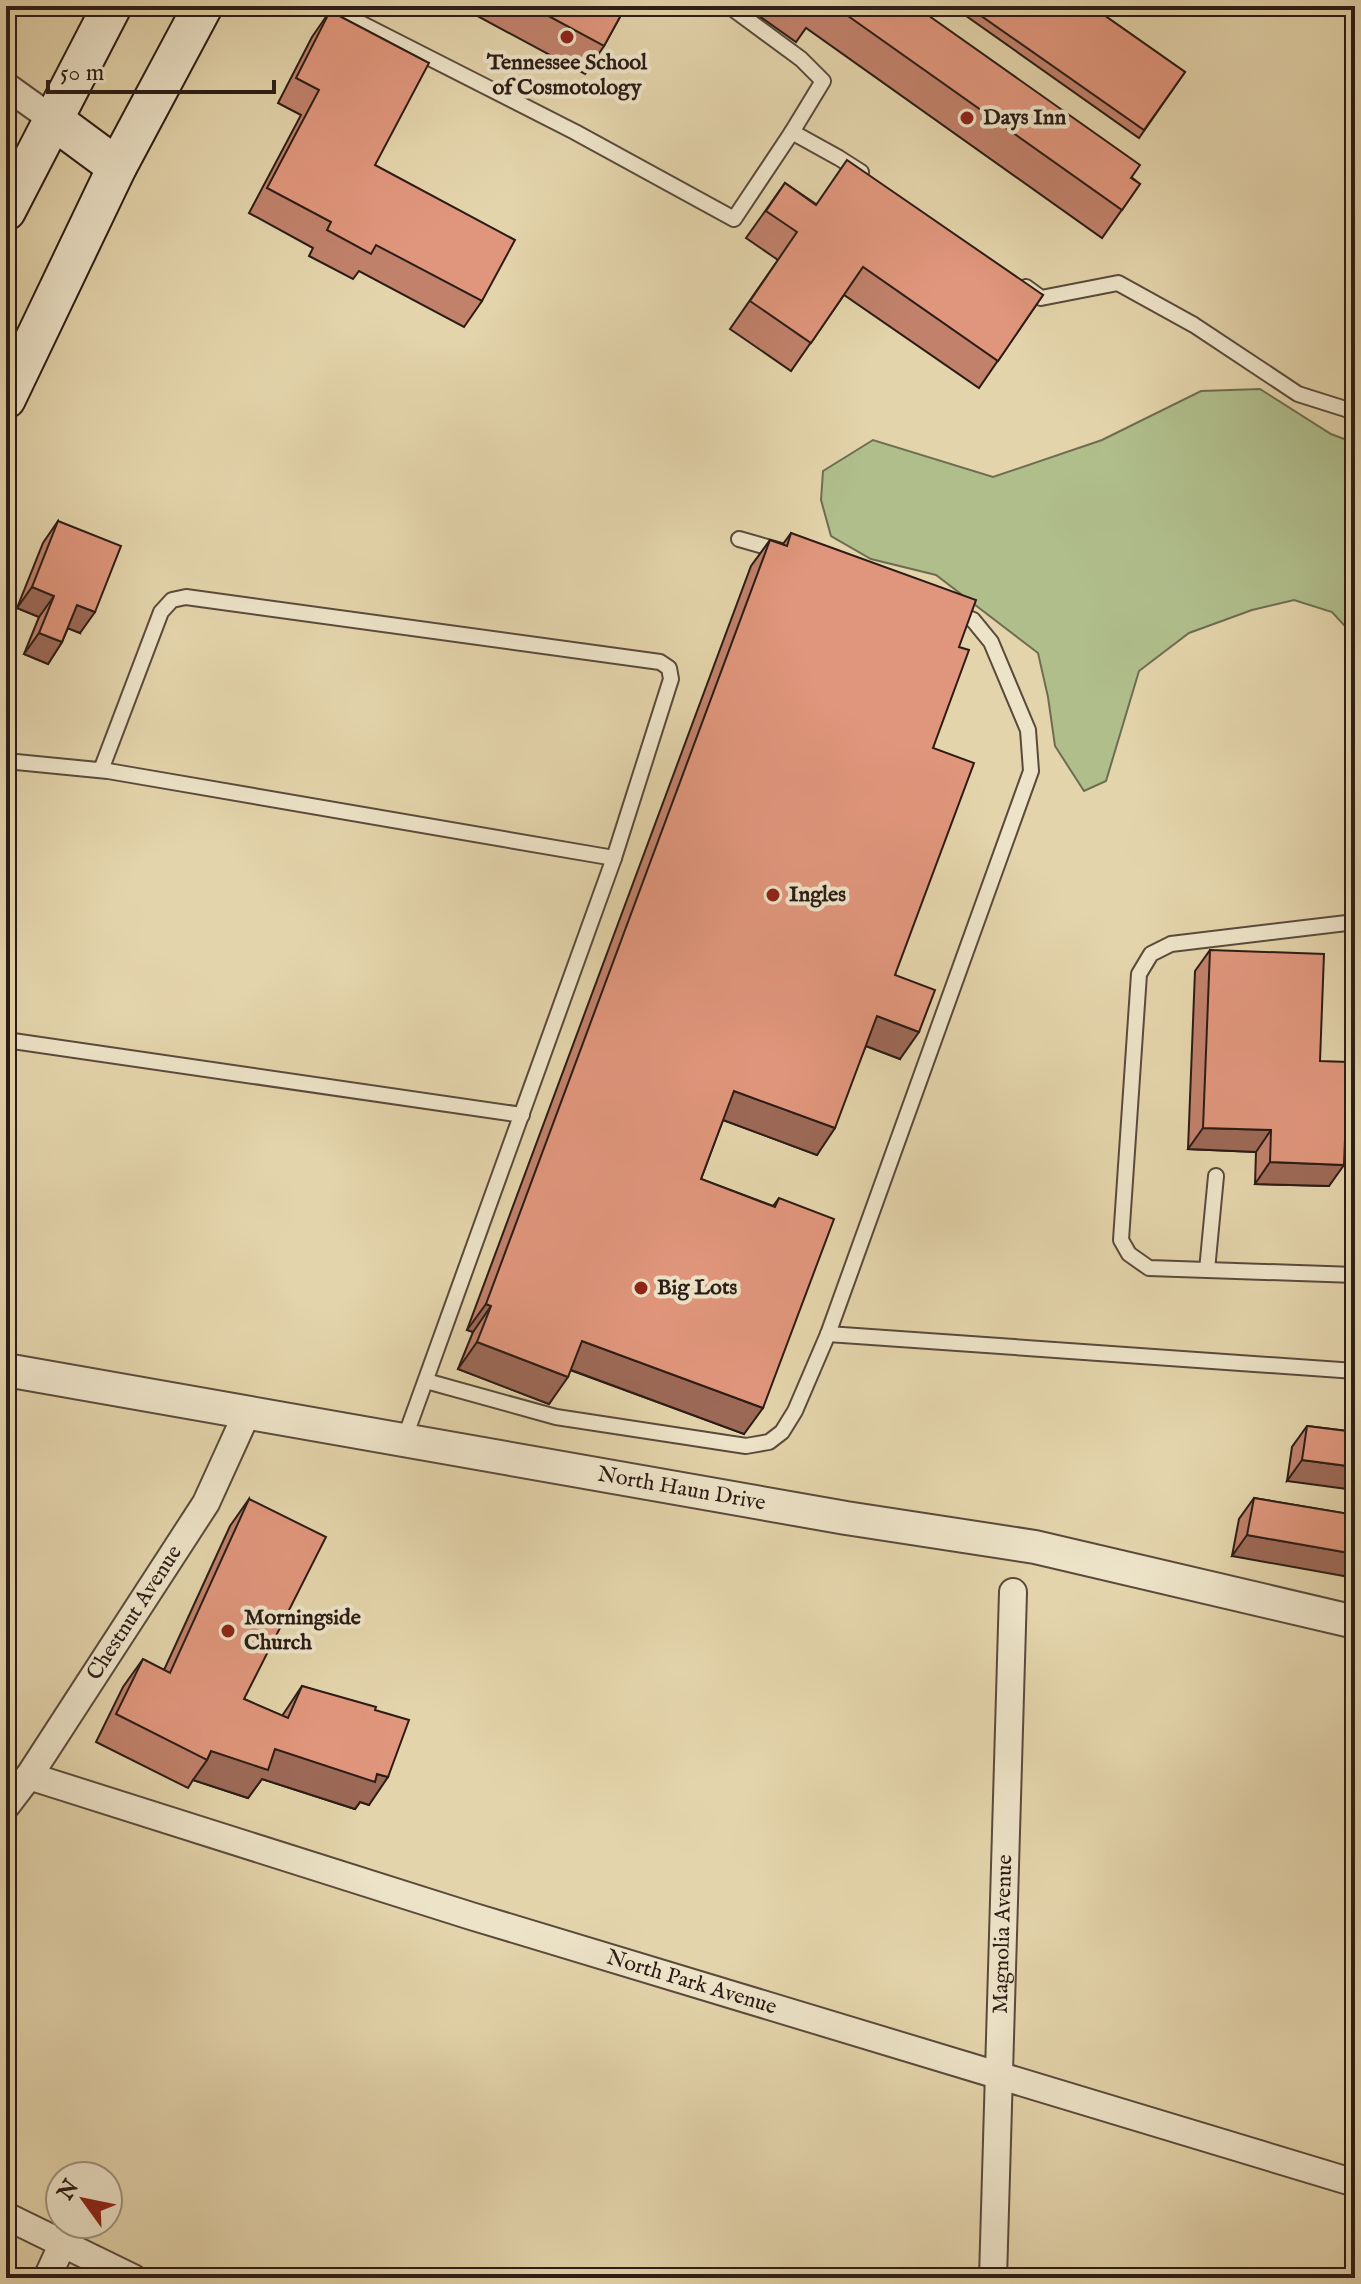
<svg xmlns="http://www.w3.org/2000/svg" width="1361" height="2284" viewBox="0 0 1361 2284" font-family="'IM FELL English',serif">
<rect width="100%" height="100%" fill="#e4d4ab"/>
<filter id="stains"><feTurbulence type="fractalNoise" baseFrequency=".0025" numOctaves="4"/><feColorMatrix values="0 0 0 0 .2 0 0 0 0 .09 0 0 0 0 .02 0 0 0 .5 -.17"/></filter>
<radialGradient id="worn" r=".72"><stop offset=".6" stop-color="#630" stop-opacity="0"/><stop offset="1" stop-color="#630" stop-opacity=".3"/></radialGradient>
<!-- green -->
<path fill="#b0be8c" stroke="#6e6d51" stroke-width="2" d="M 1260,389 L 1331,434 L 1355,443 L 1355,637 L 1332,612 L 1294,600 L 1252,610 L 1189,633 L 1139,671 L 1106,781 L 1084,791 L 1055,746 L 1048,697 L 1038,653 L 936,575 L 871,559 L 831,536 L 821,500 L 823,471 L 873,440 L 993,477 L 1102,440 L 1201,391 Z"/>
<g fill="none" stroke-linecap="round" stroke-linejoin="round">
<!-- service casing -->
<g stroke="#5a4a3b" stroke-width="18">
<g id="service">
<path d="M 327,6 L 575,132 L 734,219 L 792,132 L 839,158 L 861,172"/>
<path d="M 729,6 L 801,59 L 823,81 L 792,132"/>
<path d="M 1026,287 L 1041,298 L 1118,283 L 1194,325 L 1298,394 L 1355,412"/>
<path d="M 739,539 L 781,551"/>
<path d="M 6,761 L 108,771 L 614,858 L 404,1440"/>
<path d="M 101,770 L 161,612 L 172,600 L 186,597 L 660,662 L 669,668 L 671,679 L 614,858"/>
<path d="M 1355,922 L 1171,944 L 1151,954 L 1139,974 L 1121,1240 L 1129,1254 L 1149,1268 L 1355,1275"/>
<path d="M 6,1040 L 522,1115"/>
<path d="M 1207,1270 L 1216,1176"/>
<path d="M 828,1334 L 1355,1371"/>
<path d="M 426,1381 L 556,1417 L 746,1446 L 769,1442 L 782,1432 L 795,1411 L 828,1334 L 1031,771 L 1028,730 L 991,642 L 973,620 L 955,612"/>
</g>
</g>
<!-- minor casing -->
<g stroke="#5a4a3b" stroke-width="30">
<g id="minor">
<path d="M 6,86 L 52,119"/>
<path id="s1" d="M 29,1776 L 471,1916 L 1355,2183"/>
<path id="s2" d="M 6,1806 L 29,1776 L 206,1503 L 247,1413"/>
<path d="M 6,2216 L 133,2278"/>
<path d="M 47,2278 L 62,2245"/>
<path id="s3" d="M 993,2278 L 1013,1592"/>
</g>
</g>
<!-- tertiary casing -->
<g stroke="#5a4a3b" stroke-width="36">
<g id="tertiary">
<path id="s4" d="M 6,1370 L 846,1518 L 1035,1547 L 1355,1622"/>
</g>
</g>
<!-- secondary casing -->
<g stroke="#2c1c16" stroke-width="42">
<g id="secondary">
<path d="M 52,119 L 117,167"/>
<path d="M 6,211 L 112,6"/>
<path d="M 6,399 L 117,167 L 203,6"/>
</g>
</g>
<!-- service -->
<use href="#service" stroke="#ede3c8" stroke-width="14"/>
<!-- minor -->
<use href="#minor" stroke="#ede3c8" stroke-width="26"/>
<!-- tertiary -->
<use href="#tertiary" stroke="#ede3c8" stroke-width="32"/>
<!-- secondary -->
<use href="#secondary" stroke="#ede3c8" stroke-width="38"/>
</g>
<!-- wall -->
<g fill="#c1816b" stroke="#2c1c16" stroke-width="2">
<path d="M 459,6 L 626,6 L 604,46 L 585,74 Z"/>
<path d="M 745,6 L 915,6 L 1140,184 L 1102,238 L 806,28 L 796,42 Z"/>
<path d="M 952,6 L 1091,6 L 1185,72 L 1139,138 Z"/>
<path d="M 330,11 L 375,165 L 482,301 L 464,327 L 359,271 L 353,279 L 309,256 L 313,248 L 249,213 L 301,115 L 278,103 L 312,37 Z"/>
<path d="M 785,183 L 816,204 L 1043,295 L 979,388 L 844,295 L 791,371 L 730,329 L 778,260 L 746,238 Z"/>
<path d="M 58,521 L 80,633 L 68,628 L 62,642 L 48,664 L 24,654 L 39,617 L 17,608 L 43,543 Z"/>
<path d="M 791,533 L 959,647 L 933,748 L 895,975 L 900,1059 L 866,1046 L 817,1155 L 723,1120 L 701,1179 L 773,1206 L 779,1198 L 744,1434 L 570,1370 L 549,1404 L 458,1369 L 473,1332 L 467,1330 L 751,566 L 770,540 L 783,544 Z"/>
<path d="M 1210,950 L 1320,1061 L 1329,1186 L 1255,1184 L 1256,1152 L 1188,1149 L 1195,971 Z"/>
<path d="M 1307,1426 L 1355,1432 L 1287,1481 L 1292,1447 Z"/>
<path d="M 1254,1498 L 1355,1515 L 1232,1556 L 1239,1519 Z"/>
<path d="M 249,1499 L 244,1699 L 282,1716 L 302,1686 L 375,1710 L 369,1805 L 360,1802 L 355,1809 L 262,1779 L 248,1798 L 193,1780 L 188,1788 L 96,1742 L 123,1687 L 143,1659 L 164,1670 L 230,1526 Z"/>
</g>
<!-- shaded-wall -->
<g fill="#9d6957" stroke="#2c1c16" stroke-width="2">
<path d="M 32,587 L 54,596 L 39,617 L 17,608 Z"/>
<path d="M 77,605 L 95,612 L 80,633 L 62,626 Z"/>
<path d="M 39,633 L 62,642 L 48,664 L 24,654 Z"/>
<path d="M 877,1016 L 919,1032 L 900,1059 L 858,1043 Z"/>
<path d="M 734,1091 L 835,1128 L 817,1155 L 715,1117 Z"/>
<path d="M 1203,1128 L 1271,1130 L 1256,1152 L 1188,1149 Z"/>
<path d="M 1270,1162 L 1344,1165 L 1329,1186 L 1255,1184 Z"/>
<path d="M 486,1304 L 491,1306 L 473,1332 L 467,1330 Z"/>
<path d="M 582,1341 L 763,1408 L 744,1434 L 563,1367 Z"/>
<path d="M 477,1342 L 568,1377 L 549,1404 L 458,1369 Z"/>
<path d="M 1302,1460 L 1355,1467 L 1355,1490 L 1287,1481 Z"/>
<path d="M 1247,1535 L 1355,1554 L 1355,1578 L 1232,1556 Z"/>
<path d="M 275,1749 L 377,1774 L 388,1777 L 369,1805 L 360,1802 L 355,1809 L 262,1779 L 248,1798 L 193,1780 L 207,1760 L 211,1751 Z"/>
</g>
<!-- building -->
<g fill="#e0967c" stroke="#2c1c16" stroke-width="2">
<path d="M 530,6 L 626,6 L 604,46 Z"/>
<path d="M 804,6 L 822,6 L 816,14 Z"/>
<path d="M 834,6 L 915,6 L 1140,165 L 1131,178 L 1140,184 L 1122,210 Z"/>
<path d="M 967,6 L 1091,6 L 1185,72 L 1144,130 Z"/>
<path d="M 330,11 L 429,63 L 375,165 L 515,240 L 482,301 L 376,245 L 371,254 L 327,230 L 331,222 L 267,188 L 319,90 L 296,78 Z"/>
<path d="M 847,160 L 1043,295 L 998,361 L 863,267 L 811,343 L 750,301 L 797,232 L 766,211 L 785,183 L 816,205 Z"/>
<path d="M 58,521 L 121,546 L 95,612 L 77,605 L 62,642 L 39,633 L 54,596 L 32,587 Z"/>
<path d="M 791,533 L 976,600 L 959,647 L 969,650 L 933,748 L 974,763 L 895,975 L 935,990 L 919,1032 L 877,1016 L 835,1128 L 734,1091 L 701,1179 L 775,1207 L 779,1198 L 834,1219 L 763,1408 L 582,1341 L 568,1377 L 477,1342 L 491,1306 L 486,1304 L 770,540 L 787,546 Z"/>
<path d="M 1210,950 L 1324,954 L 1320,1061 L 1348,1062 L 1344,1165 L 1270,1162 L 1271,1130 L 1203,1128 Z"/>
<path d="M 1307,1426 L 1355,1432 L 1355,1467 L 1302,1460 Z"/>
<path d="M 1254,1498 L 1355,1515 L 1355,1554 L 1247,1535 Z"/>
<path d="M 249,1499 L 326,1537 L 244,1699 L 288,1718 L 302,1686 L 376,1707 L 375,1710 L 409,1720 L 388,1777 L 377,1774 L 375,1782 L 275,1749 L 268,1770 L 211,1751 L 207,1760 L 116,1714 L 143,1659 L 170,1673 Z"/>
</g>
<!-- markers -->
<g fill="#8f2418" stroke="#ede3c8" stroke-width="3">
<circle cx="567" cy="37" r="8"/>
<circle cx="967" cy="118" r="8"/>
<circle cx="773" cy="895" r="8"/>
<circle cx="641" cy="1288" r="8"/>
<circle cx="228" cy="1631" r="8"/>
</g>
<g text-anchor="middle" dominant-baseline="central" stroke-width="8" stroke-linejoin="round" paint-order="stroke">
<!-- poi labels -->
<g font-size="22" font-weight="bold" fill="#2c1c16" stroke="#ede3c8" text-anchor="start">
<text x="567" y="63" text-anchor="middle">Tennessee School<tspan x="567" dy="25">of Cosmotology</tspan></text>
<text x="983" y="118">Days Inn</text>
<text x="789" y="895">Ingles</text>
<text x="657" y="1288">Big Lots</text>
<text x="244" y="1618">Morningside<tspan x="244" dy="25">Church</tspan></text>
</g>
<!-- street labels -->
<g font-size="22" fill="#2c1c16" stroke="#ede3c8">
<text stroke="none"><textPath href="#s4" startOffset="686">North Haun Drive</textPath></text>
<text stroke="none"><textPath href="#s2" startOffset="232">Chestnut Avenue</textPath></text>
<text stroke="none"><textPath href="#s3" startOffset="344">Magnolia Avenue</textPath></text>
<text stroke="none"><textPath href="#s1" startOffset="694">North Park Avenue</textPath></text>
</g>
</g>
<!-- margin -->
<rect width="1361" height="2284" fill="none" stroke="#e4d4ab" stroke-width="32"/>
<rect x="8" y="8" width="1345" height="2268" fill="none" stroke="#2c1c16" stroke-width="4"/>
<rect x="16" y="16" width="1329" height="2252" fill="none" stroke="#2c1c16" stroke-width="2"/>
<!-- north arrow -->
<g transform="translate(84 2200) rotate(303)"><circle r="38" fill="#ede3c8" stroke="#a09381" stroke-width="2"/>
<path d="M0-6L14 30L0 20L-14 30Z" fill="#8f2418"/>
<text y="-12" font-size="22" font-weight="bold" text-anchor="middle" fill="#2c1c16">N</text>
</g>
<!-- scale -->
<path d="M48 80v12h226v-12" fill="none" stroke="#2c1c16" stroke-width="4"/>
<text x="60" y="80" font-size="24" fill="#2c1c16" stroke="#ede3c8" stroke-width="6" paint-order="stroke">50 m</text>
<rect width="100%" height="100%" filter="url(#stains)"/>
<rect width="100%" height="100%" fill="url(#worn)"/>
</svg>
